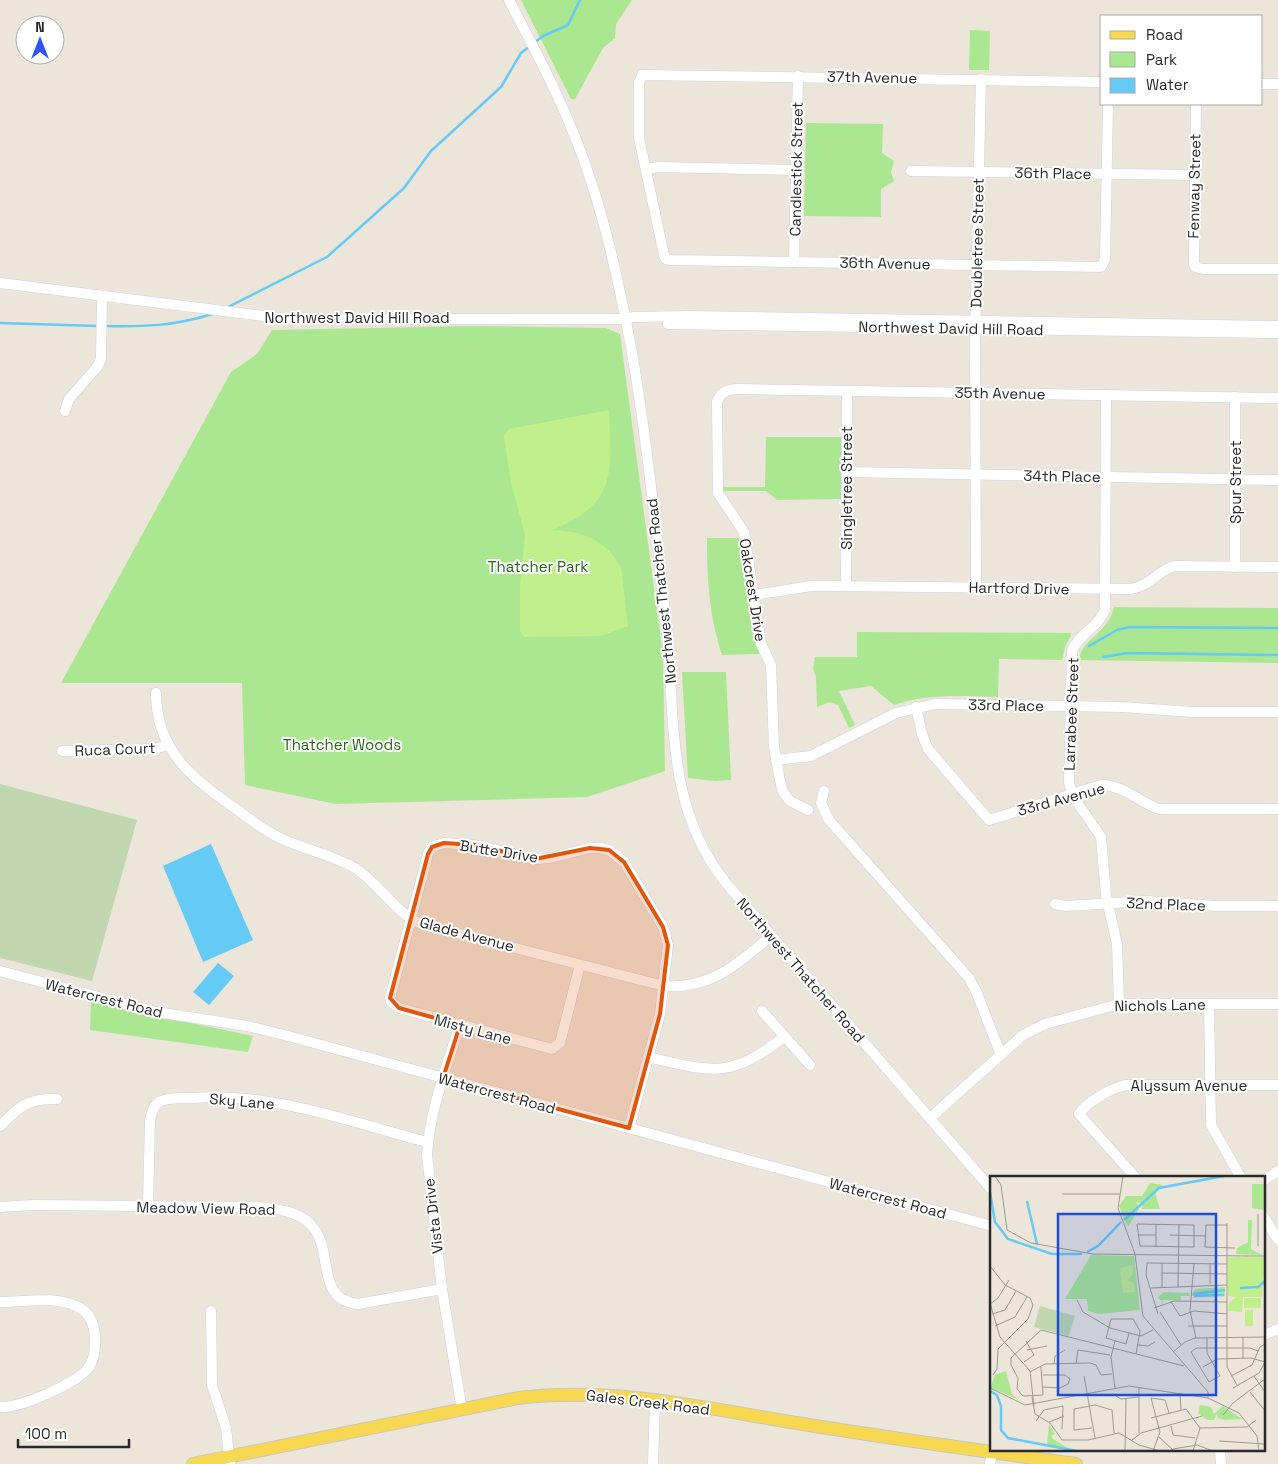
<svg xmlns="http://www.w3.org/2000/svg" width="1278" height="1464" viewBox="0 0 1278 1464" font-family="'Space Grotesk',sans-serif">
<rect width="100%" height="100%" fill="#ece5d9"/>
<!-- green -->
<g fill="#abe791">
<path d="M 521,0 L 632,0 L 616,24 L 615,38 L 603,48 L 575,99 L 571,99 Z"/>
<path d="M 970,30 L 990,31 L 989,70 L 969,70 Z"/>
<path d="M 806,123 L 883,124 L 882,153 L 894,161 L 891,172 L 894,181 L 881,189 L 881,217 L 804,216 Z"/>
<path d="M 476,326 L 606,328 L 620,334 L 663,655 L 665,771 L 587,797 L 336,804 L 245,785 L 242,683 L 61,683 L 231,372 L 257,354 L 272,330 Z"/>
<path d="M 766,437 L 841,437 L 841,499 L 777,500 L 766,491 L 723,491 L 722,487 L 765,487 Z"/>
<path d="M 707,538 L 742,538 L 753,635 L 760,654 L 722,655 C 709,614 707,581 707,538 Z"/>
<path d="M 1114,607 L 1278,608 L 1278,663 L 1079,660 C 1082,637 1108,635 1114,607 Z"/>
<path d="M 857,632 L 1071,633 L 1071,635 L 1065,647 L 1062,660 L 999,659 L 998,697 C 963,696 928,693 894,705 L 871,686 L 839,691 L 855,725 L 849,728 L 838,705 L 829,702 L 817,707 L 816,677 L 813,669 L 815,657 L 857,657 Z"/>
<path d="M 682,672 L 726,672 L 731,780 L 715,781 L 688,778 Z"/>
<path d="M 91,1002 L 253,1036 L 248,1052 L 90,1030 Z"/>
</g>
<!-- cemetery -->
<path fill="#c1d7af" d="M 0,784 L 137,820 L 92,981 L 0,958 Z"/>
<!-- pitch -->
<path fill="#c1ef8c" d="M 609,410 C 611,472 618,504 552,530 C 581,531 606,539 621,567 L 628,626 L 601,636 L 524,637 L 520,631 L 520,587 L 525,534 L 511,483 L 504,436 L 509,429 Z"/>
<!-- water -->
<g fill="#65caf6">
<path d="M 211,844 L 253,940 L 203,962 L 163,866 Z"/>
<path d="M 218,963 L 234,976 L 209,1005 L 193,992 Z"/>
</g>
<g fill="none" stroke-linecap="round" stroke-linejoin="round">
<!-- stream -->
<g stroke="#65caf6" stroke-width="2.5">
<path d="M 534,43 L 543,36 L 568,25 L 580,0"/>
<path d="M 228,307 L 327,257 L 404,188 L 431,151 L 501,87 L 521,53 L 530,46"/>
<path d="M 0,323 L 98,326"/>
<path d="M 104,326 C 142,327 175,326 212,314"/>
<path d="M 1089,646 L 1117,630 L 1130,627 L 1278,628"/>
<path d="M 1103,657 L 1127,653 L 1278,655"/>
</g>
<!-- minor casing -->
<g stroke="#ced1e3" stroke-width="11">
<g id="minor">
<path d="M 509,0 C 530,41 553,82 570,125 C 600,195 617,273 631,347 C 647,438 656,531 666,622 C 676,714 664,806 726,883 L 992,1190"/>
<path d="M 1102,82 L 642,75 L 639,83 L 639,138 L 664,255 L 666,259 L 671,260 L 1101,267 L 1105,259 L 1108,104"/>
<path d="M 1262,84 L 1278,84"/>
<path d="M 1196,104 L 1194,264 L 1195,267 L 1203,269 L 1278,269"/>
<path d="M 646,169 L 658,167 L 795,170"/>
<path d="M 911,171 L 1194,175"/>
<path d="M 794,262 L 798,76"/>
<path d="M 0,283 L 288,319 L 626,319 L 633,317 L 689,316 L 1278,326"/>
<path d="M 668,324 L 1278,333"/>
<path d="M 1106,395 L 1105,610 C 1098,628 1079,633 1072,651 L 1069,782 L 1072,795 L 1101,837 L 1106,895 L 1117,944 L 1119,1004"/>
<path d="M 65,411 L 69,399 L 98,366 L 101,359 L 102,297"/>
<path d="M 846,472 L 1278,480"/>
<path d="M 1235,567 L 1235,397"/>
<path d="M 846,586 L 847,391"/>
<path d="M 976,588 L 975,338 L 981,79"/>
<path d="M 754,595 L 811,586 L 831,586 L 1130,589 C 1149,587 1157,571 1174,566 L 1278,567"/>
<path d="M 156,693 C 156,752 195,781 239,811 C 252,821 266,831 280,838 C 305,850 331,854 355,868 C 380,884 393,911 421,924 L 664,986 C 712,989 737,964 771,936"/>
<path d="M 916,707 L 922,734 L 928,749 L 989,820 L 1101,785 C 1125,785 1138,802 1159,809 L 1278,809"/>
<path d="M 62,751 L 154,749 L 168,745"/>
<path d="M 776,760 L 811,756 L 896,713 L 935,704 L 1122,707 L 1192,712 L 1278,712"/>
<path d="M 824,791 L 821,803 L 829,820 L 969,978 L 976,991 L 1001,1055"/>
<path d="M 808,810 L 790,801 L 783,792 L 780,781 L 774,747 L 771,665 L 761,644 L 744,532 L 718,493 L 717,402 C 720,391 729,389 739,389 L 1278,398"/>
<path d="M 1055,904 L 1066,906 L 1147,901 L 1216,906 L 1278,906"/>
<path d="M 580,965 L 560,1043 L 552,1049 L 399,1008 L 391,1002 L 390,998 L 428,854 L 432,847 L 444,843 L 475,845 L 535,859 L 550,858 L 590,848 L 600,848 L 609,850 L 624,862 L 663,927 L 668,945 L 660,1014 L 629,1128"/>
<path d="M 0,971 L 156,1012 L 247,1026 L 288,1036 L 992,1226"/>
<path d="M 1209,1004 L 1211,1125 L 1241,1178"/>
<path d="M 762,1011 L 810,1065"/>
<path d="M 460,1025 C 447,1065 429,1113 427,1155 L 442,1289 L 462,1410"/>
<path d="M 648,1057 C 712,1072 730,1079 784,1037"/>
<path d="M 930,1118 L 1023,1035 L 1045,1024 L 1119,1004 L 1278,1004"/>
<path d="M 0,1126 C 20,1106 27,1098 57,1099"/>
<path d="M 1136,1178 L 1079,1114 C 1087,1102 1111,1088 1126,1085 L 1278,1085"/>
<path d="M 1264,1180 L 1278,1171"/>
<path d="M 148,1206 L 150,1120 C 152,1112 154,1104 161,1101 C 170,1097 183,1098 192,1098 C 272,1092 351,1122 427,1142"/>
<path d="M 0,1207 L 34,1205 L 260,1207 C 278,1209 298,1211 311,1225 C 335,1249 314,1300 358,1304 L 442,1289"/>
<path d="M 1264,1217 L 1278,1240"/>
<path d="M 0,1302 C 23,1302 55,1296 76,1306 C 86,1310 92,1319 94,1329 C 96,1342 96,1356 89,1367 C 78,1383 19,1409 0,1407"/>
<path d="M 211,1311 L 212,1385 L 226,1428 L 230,1464"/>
<path d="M 1264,1335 L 1278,1329"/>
<path d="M 1220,1450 L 1221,1464"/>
<path d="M 653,1464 L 655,1401"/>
<path d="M 990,1464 L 992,1452"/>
</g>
</g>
<!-- major casing -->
<g stroke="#c7c7c7" stroke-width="14">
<path id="major" d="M 193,1464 L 518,1398 C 614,1386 709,1409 803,1424 C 894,1439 985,1451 1076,1464"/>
</g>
<!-- minor -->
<use href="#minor" stroke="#fff" stroke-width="10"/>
<!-- major -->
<use href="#major" stroke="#f9d851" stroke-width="12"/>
</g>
<!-- marked area -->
<path fill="#de570d" fill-opacity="0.2" stroke="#de570d" stroke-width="4" stroke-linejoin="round" d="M 444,843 L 475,845 L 535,859 L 590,848 L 609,850 L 624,862 L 663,927 L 668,945 L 660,1014 L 629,1128 L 443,1078 L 460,1025 L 399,1008 L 390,998 L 428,854 L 432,847 Z"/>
<g text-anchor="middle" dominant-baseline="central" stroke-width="4" stroke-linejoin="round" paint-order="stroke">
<!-- street labels -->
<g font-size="15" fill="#292929" stroke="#fff">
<text transform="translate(872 77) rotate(1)">37th Avenue</text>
<text transform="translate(796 169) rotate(-89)">Candlestick Street</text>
<text transform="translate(1053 173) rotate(1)">36th Place</text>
<text transform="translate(1194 186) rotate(-89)">Fenway Street</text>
<text transform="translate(977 243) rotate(-89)">Doubletree Street</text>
<text transform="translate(885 263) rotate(1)">36th Avenue</text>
<text x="357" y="317">Northwest David Hill Road</text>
<text transform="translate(951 328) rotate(1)">Northwest David Hill Road</text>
<text transform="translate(1000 393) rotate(1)">35th Avenue</text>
<text transform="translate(1062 476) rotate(1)">34th Place</text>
<text transform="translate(1235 482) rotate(-90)">Spur Street</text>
<text transform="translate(846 488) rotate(-90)">Singletree Street</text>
<text transform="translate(1019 588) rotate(1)">Hartford Drive</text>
<text transform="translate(753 590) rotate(81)">Oakcrest Drive</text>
<text transform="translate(661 591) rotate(-96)">Northwest Thatcher Road</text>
<text transform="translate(1006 705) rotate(1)">33rd Place</text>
<text transform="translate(1071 714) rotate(-88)">Larrabee Street</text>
<text transform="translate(115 749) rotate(-2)">Ruca Court</text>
<text transform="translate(1061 799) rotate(-15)">33rd Avenue</text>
<text transform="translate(499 851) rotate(9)">Butte Drive</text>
<text transform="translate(1166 904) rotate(2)">32nd Place</text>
<text transform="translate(467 934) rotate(15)">Glade Avenue</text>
<text transform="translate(801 970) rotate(49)">Northwest Thatcher Road</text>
<text transform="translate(104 998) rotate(14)">Watercrest Road</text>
<text transform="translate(1160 1005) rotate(-1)">Nichols Lane</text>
<text transform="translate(473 1029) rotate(15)">Misty Lane</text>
<text x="1189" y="1085">Alyssum Avenue</text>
<text transform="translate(497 1093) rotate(15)">Watercrest Road</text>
<text transform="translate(242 1101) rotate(5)">Sky Lane</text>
<text transform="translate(888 1198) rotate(15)">Watercrest Road</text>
<text transform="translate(206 1208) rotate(1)">Meadow View Road</text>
<text transform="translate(433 1216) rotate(-97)">Vista Drive</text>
<text transform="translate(648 1402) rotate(7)">Gales Creek Road</text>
</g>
<!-- park labels -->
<g font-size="15" fill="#236915" stroke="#fff">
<text x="538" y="566">Thatcher Park</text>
<text x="342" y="744">Thatcher Woods</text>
</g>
</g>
<!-- overview -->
<g transform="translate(990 1176)">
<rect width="275" height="275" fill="#ece5d9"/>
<path d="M 160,7 L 173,9 L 165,16 L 170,33 L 152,33 L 152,27 L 147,26 L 149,33 L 138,51 L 129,30 L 136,20 L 152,20 ZM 262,8 L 275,8 L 275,34 L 262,32 ZM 258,44 L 262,44 L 261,73 L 272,79 L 246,78 L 247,72 L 258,66 ZM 101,79 L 144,80 L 150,134 L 109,138 L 98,135 L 97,123 L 75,123 ZM 235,111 L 235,120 L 201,120 L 205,113 ZM 174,116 L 200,117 L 199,120 L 191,120 L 191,124 L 172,124 L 173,128 L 168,121 ZM 16,195 L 22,218 L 28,223 L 0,212 L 5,199 ZM 210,229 L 221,231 L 224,238 L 233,230 L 252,243 L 234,244 L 228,242 L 227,237 L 224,244 L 217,244 L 208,237 ZM 59,248 L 65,258 L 61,260 L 63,263 L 78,272 L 57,269 Z" fill="#abe791"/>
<path d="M 50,130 L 85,140 L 79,160 L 44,151 Z" fill="#c1d7af"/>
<path d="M 238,81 L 275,81 L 272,121 L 253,121 L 252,136 L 238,135 L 239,127 L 246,121 L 238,120 ZM 143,89 L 142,99 L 138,104 L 144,107 L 145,116 L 133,117 L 130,92 ZM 254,122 L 271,122 L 271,132 L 254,132 ZM 255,134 L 263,134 L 263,150 L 255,150 Z" fill="#c1ef8c"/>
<path fill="none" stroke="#65caf6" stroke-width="2.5" d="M 0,16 L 5,46 L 18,63 L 62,78 L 92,78M 37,25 L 47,68M 134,44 L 169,12 L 234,0M 97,76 L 108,70 L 131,46M 250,112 L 268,111 L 275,105M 203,118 L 235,114M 204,120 L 234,119M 0,215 L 7,219 L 11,230 L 11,254 L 18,262 L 87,275"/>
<path fill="none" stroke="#9e9a93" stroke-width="1" d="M 5,0 L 11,9 L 17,54 L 41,67 L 103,78 L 257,80M 133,0 L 128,32 L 145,78 L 153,140 L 218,216 L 218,222M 72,18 L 130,18M 237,47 L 237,191 L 247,209M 147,48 L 204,49 L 204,71 L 150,70 ZM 237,49 L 216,49 L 215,71 L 245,72M 148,59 L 166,59M 180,59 L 215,60M 268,70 L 268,38M 166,71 L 166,48M 226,72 L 226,49M 256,80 L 275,80M 204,87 L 200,135 L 206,162M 0,90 L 15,109 L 40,122 L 43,129 L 38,143 L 8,173 L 7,193 L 3,199M 172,97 L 237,98M 220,108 L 220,87M 172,111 L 172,87M 188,111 L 189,48M 161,112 L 237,109M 87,124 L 93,136 L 120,152 L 151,160 L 163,154M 181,126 L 190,140 L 204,135 L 237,138M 0,127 L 10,161 L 40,195 L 44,230M 0,128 L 8,122 L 19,104M 164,132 L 184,125 L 237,126M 170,136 L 191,169M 2,138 L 15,134 L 26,115M 168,138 L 156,99 L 157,87 L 237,88M 5,150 L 25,141 L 37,121M 198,150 L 237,150M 139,157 L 136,168 L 116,162 L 121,143 L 143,143 L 150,155 L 146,178M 217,162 L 217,177 L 230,200 L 219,206 L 201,176 L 205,173 L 207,172 L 260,172 L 268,175M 253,162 L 253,182M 125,165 L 121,181 L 125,212M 148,169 L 158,170 L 165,166M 37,174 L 57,170M 183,176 L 195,166 L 205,162 L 275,161M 34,186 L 44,179 L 36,165M 86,187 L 88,174 L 120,179M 64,188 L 65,180 L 75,174M 51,191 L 53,219 L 33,220 L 27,213 L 28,202 L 21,189 L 21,182 L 51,154 L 194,190M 213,191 L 227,183 L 261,182 L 275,186M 40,196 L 55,188 L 100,187 L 106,189 L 111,199 L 122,198M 53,199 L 75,199 L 80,203 L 78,208 L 70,212 L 53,211M 94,200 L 105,262M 241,200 L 262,189 L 270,171 L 275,168M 264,200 L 275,216M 149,211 L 149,257M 0,212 L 35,229 L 139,210 L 218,222 L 249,237 L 267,260 L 269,275M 243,212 L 269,197 L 275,186M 260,216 L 275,235M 190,218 L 191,234M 126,220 L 131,223 L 148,221M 42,221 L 45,238 L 60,247 L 72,264 L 98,264 L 129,257 L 149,269 L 170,275M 233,239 L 243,227 L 275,203M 161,242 L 196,233 L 210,252M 46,245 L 54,234 L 73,230 L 72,253M 59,246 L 74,240M 181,250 L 183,259 L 205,262M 102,252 L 84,254 L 84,233 L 105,229 L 122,234 L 124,257M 210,252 L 257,251 L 266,244M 169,261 L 184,275M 142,264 L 151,257 L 212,240M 229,265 L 275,268M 183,273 L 207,269 L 223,275M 135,275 L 136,223M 163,275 L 170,256 L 161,222 L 175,224 L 179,237M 203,275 L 210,252"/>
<path fill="#1d4ed8" fill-opacity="0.15" stroke="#1d4ed8" stroke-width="2.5" d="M 68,38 L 226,38 L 226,219 L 68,219 Z"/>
<rect width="275" height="275" fill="none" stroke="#292929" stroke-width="2.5"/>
</g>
<!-- legend -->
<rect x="1100" y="15" width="162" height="90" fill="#ffffff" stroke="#a9a9a9"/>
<rect x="1110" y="31" width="25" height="8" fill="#f9d851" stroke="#a9a9a9"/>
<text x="1146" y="40" font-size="15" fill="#292929">Road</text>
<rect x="1110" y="52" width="25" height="15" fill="#abe791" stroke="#a9a9a9"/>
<text x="1146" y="65" font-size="15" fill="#292929">Park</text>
<rect x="1110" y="78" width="25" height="15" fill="#65caf6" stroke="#a9a9a9"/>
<text x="1146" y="90" font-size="15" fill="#292929">Water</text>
<!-- north arrow -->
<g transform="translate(40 40)"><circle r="24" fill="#ffffff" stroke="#a9a9a9"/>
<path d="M0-4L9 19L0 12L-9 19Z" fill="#3352ff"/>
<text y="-8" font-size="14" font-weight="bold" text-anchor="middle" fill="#292929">N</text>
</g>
<!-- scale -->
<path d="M18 1439v8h111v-8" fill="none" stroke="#292929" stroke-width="2.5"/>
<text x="25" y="1439" font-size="15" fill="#292929" stroke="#ffffff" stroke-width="4" paint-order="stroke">100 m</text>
</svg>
